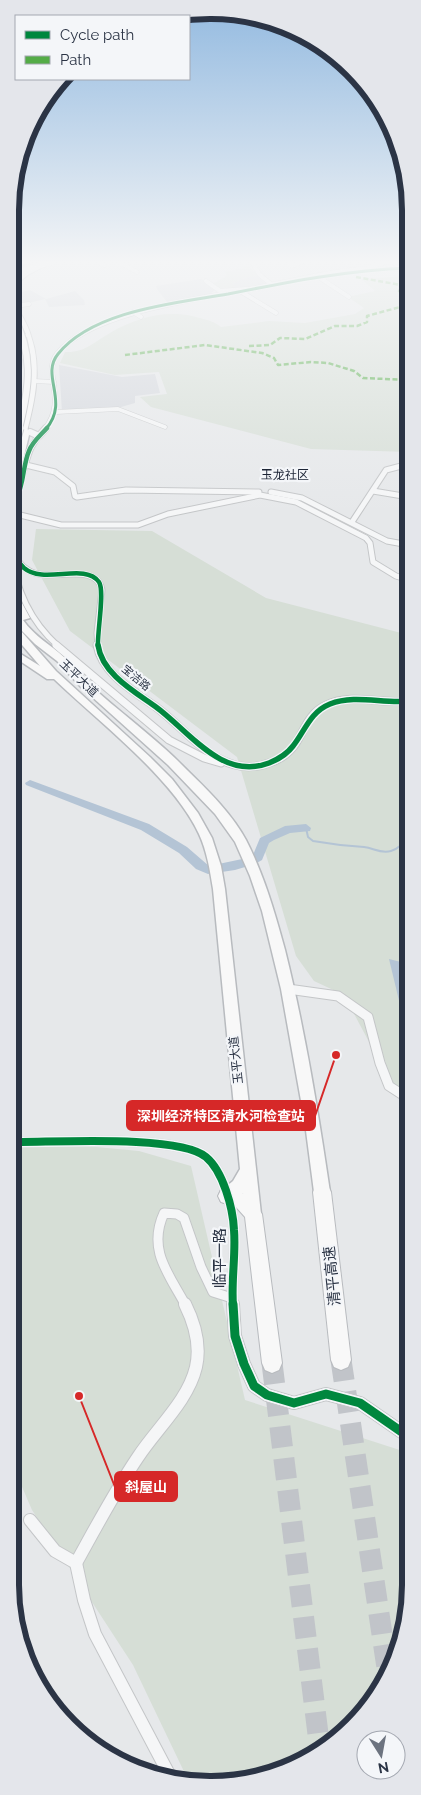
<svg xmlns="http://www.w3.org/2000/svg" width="421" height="1795" viewBox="0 0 421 1795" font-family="Raleway,'Noto Sans SC',sans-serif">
<rect width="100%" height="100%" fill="#e6e8ea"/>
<!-- built -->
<g fill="#d4d7dd">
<path d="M 257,275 L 267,285 L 236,288 L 233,286 L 232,284 L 241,279 Z"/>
<path d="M 201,279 L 215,290 L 209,295 L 167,302 L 157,289 L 156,286 Z"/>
<path d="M 30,290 L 46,299 L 75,291 L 84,300 L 85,305 L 49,307 L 45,299 L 20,305 L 14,294 Z"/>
<path d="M 59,365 L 122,377 L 155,374 L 160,393 L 135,396 L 135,403 L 121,407 L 62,412 Z"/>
</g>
<!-- green -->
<g fill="#d6ded6">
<path d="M 246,267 L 250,267 L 257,275 L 241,279 L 232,284 L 236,288 L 222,290 L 212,284 L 227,276 L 225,272 Z"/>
<path d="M 408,276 L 409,452 L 311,449 L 151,407 L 140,397 L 167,394 L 159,372 L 115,375 L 60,363 L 65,352 C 85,353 94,342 110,333 C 135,318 164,310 192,316 C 202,319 213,320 221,327 L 269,321 L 305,323 L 355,314 L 364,308 L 348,297 L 375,291 L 361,279 Z"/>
<path d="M 36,529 L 152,531 L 266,598 L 409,635 L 409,1095 L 392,1085 L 344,995 L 314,981 L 296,956 L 237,757 L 70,631 L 32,560 Z"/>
<path d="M 11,1139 L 139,1151 L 191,1166 L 245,1400 L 409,1453 L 409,1611 L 384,1685 L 333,1743 L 263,1778 L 197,1785 L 189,1782 L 133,1665 L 32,1510 L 10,1459 Z"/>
</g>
<!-- water -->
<path fill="#b4c4d5" d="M 389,959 L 409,964 L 409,1042 Z"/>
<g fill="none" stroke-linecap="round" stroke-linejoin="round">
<!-- stream -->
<path stroke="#b4c4d5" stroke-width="2" d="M 306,828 L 308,837 L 313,841 C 330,844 347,846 364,847 C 374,848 380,854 391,851 C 399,849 404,842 409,836"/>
<!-- river -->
<path fill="#b4c4d5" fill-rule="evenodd" d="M 30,780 L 149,824 L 187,847 L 209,866 L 247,858 L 253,855 L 260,838 L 285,826 L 306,824 L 311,828 L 310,831 L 290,833 L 274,840 L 269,843 L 262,860 L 255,864 L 235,870 L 208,874 L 196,869 L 179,853 L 141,830 L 26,785 L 25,783 Z"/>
<!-- motorway-tunnel -->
<g stroke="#c1c4c9" stroke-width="21" stroke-dasharray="21 11" stroke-linecap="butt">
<path d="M 341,1360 L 388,1674"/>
<path d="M 272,1363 L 320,1750"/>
</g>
<!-- minor-far4 casing -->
<g stroke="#c4c6c8" stroke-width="5">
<g id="minor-far4">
<path d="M 98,262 L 104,265"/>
<path d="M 119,262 L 137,272"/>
<path d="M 252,262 L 259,274 L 272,285"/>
<path d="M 288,262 L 292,266 L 302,262"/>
<path d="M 371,269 L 370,267 L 386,262"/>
<path d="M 317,276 L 349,297"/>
<path d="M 206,281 L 220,291 L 258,288"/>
<path d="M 240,291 L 276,313"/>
<path d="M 15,306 L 29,304"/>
<path d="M 133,312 L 141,317"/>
<path d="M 34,381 L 54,382"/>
<path d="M 56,412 L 118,409 L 165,427"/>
</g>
</g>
<!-- minor-far3 casing -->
<g stroke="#c4c6c8" stroke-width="7">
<g id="minor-far3">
<path d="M 39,436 C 34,442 30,448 28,456 C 23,469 8,535 11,546 C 14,555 19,565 28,570 C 48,584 96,560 102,590 L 97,633 L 98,646"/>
<path d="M 26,465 L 55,472 L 73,486 L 75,496 L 77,497 L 126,490 L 259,492"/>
<path d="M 373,491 L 409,497"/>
<path d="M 271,492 L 302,498 L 387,541 L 409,545"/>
<path d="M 16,514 L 61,525 L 138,525 L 168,514 L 260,495 L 296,502 L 366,538 L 370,543 L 373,562 L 396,576 L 409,580"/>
<path d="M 352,522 L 386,470 L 405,465 L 409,462"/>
<path d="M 11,550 C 15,587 30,621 58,646"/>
</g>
</g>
<!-- minor-far2 casing -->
<g stroke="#c4c6c8" stroke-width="9">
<g id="minor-far2">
<path d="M 56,645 L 169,740 L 204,758 L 221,763"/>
<path d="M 97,645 C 102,674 135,692 156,707 C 190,732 221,781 269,763 C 279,760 287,755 294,746 C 304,732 308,713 326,705 C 352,693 382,704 409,701"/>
</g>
</g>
<!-- minor-far1 casing -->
<g stroke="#c4c6c8" stroke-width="11">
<g id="minor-far1">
<path d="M 288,989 L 338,996 L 368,1017 L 380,1063 L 389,1086 L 409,1099"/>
<path d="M 11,1139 L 22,1142 C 59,1142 180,1135 206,1157 C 223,1171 233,1208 234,1230 C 236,1255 231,1280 233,1306"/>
<path d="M 186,1306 C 169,1274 147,1250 164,1213 L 177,1214 L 184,1218 L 201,1267 L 213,1292 L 232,1298"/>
</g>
</g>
<!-- minor casing -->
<g stroke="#c4c6c8" stroke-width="14">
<g id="minor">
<path d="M 233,1304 L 235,1336 L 244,1364 L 254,1386 L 267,1395 L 294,1403 L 326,1394 L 360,1403 L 409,1437"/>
<path d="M 30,1520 L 55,1551 L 76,1563 L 84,1600 L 95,1634 L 171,1778"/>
<path d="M 76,1563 C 96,1527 115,1491 138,1457 C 157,1428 188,1401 196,1367 C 201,1345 195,1324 185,1304"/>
</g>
</g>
<!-- tertiary-far1 casing -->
<g stroke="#c4c6c8" stroke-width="5.5">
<path id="tertiary-far1" d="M 45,429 C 68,399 42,373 57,354 C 89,312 202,298 252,289 C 283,283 314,275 345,271 C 366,268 388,269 409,268"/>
</g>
<!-- tertiary casing -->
<g stroke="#c4c6c8" stroke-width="8">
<path id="tertiary" d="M 30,432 L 39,436 L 46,428"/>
</g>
<!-- secondary casing -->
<g stroke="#c4c6c8" stroke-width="2">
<g id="secondary">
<path d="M 12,300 L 14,301 C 20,313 28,324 31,336 C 43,370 34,405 25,439 L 22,441 L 19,439 C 28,405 36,371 27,337 L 12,337 L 12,335 L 15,334 L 12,327 L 12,321 L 15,322 L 20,334 L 26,334 L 12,306 Z"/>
<path d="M 12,347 L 15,349 L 20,380 L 14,403 L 11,405 C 11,396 14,388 14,380 C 15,369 11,358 12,347 Z"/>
</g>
</g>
<!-- primary casing -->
<g stroke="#c2c5c8" stroke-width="3">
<path id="primary" d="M 39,262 L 41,265 L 12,271 L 12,269 Z"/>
</g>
<!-- trunk casing -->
<g stroke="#b8bbbf" stroke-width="3">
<g id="trunk">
<path d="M 21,262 L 31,262 L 12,268 L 12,264 Z"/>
<path d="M 12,337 L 15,339 L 21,360 L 20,380 L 17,382 L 14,380 L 15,360 L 12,349 Z"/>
<path d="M 21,427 L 27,427 L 29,435 L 15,494 L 11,496 L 11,476 Z"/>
<path d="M 11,589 L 16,592 L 30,618 L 23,620 C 34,636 51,645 65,658 C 74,665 80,675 88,683 C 117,710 149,733 177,760 C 201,784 230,810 246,840 C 264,875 275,913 285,950 C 305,1030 318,1111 330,1192 L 328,1197 L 322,1199 L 316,1197 L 314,1192 L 305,1123 L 281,989 L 262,911 L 250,876 L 235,842 L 215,814 L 168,765 L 81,687 L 57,661 L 35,644 L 19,628 L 11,617 L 11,607 L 17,612 L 11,601 Z"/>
<path d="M 11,622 L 14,623 L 56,671 L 150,757 L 172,779 L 198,813 L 212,838 L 221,866 L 225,889 L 261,1214 L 259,1219 L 253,1222 L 247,1219 L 243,1193 L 227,1203 L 221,1201 L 219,1196 L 221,1191 L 233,1181 L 240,1169 L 213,889 C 210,871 207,851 199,834 C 173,778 99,722 54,679 L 47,679 L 11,655 L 11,648 L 40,666 L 11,632 Z"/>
</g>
</g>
<!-- motorway casing -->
<g stroke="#b8bbbf" stroke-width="2">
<g id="motorway">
<path d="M 322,1184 L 328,1186 L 331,1192 L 351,1360 L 348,1367 L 341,1370 L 334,1367 L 331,1360 L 313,1192 L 316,1186 Z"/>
<path d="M 227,1188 L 248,1195 L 262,1214 L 282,1363 L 279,1370 L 272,1373 L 265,1370 L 262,1363 L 245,1217 L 236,1207 L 221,1202 L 218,1196 L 221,1190 Z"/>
</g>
</g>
<!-- minor-far4 -->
<use href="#minor-far4" stroke="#f5f6f7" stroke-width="4"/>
<!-- minor-far3 -->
<use href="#minor-far3" stroke="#f5f6f7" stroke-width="5"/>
<!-- minor-far2 -->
<use href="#minor-far2" stroke="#f5f6f7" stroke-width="7"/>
<!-- minor-far1 -->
<use href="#minor-far1" stroke="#f5f6f7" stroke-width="9"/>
<!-- minor -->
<use href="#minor" stroke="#f5f6f7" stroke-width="12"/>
<!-- tertiary-far1 -->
<use href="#tertiary-far1" stroke="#f5f6f7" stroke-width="4.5"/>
<!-- tertiary -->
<use href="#tertiary" stroke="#f5f6f7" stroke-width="6"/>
<!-- secondary -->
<use href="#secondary" fill="#f8f8f8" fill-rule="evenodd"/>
<!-- primary -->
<use href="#primary" fill="#f8f8f8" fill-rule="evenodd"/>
<!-- trunk -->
<use href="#trunk" fill="#f8f8f8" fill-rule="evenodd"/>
<!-- motorway -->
<use href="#motorway" fill="#f8f8f8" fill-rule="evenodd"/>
<!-- primary-bridge casing -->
<g stroke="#c2c5c8" stroke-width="7" stroke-linecap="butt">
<path id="primary-bridge" d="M 12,274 L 52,262"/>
</g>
<!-- trunk-bridge-far1 casing -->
<g stroke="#b8bbbf" stroke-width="8" stroke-linecap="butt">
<g id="trunk-bridge-far1">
<path d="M 12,284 L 27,272 L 46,262"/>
<path d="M 12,313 C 34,354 30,385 19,429"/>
</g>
</g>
<!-- trunk-bridge casing -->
<g stroke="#b8bbbf" stroke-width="11" stroke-linecap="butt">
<path id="trunk-bridge" d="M 11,456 L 19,428"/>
</g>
<!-- primary-bridge -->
<use href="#primary-bridge" stroke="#f8f8f8" stroke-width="5.5"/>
<!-- trunk-bridge-far1 -->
<use href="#trunk-bridge-far1" stroke="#f8f8f8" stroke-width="6"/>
<!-- trunk-bridge -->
<use href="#trunk-bridge" stroke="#f8f8f8" stroke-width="9"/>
<!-- quiet -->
<g stroke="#54ac47" stroke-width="2.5" stroke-dasharray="5 2.5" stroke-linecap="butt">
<path d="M 356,277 L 401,285 L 403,286 L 399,291 L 409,294"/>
<path d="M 249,346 L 270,345 L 280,338 L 305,339 L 335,326 L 357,326 L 367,322 L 367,316 L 400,307 L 409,299"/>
<path d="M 125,355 L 205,345 L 262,353 L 274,358 L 278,365 L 311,362 L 328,363 L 354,371 L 363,378 L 409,380"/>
</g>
<!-- cycleway-far4 casing -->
<g stroke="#f4f6f9" stroke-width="5">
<path id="cycleway-far4" d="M 46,429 C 70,401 40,376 58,354 C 93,310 177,303 228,294 C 288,282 348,270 409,268"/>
</g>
<!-- cycleway-far3 casing -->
<g stroke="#f4f6f9" stroke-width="6">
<path id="cycleway-far3" d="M 47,428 C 41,435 32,442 29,451 C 25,460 24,472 22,481 C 16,506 1,547 24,568 C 44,585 85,562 99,582 C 105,591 97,633 98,646"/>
</g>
<!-- cycleway-far2 casing -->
<g stroke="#f4f6f9" stroke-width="8">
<path id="cycleway-far2" d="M 98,645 C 102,674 135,692 156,707 C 189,731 222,781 269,763 C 279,759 287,754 293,746 C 305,731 310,712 330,704 C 355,694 383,704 409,701"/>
</g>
<!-- cycleway-far1 casing -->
<g stroke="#f4f6f9" stroke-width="11">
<path id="cycleway-far1" d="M 11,1139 L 22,1142 C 59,1142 180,1135 206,1157 C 223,1171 233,1208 234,1230 C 236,1255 231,1280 233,1306"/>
</g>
<!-- cycleway casing -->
<g stroke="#f4f6f9" stroke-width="12">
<path id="cycleway" d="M 233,1304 L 235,1336 L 244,1364 L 254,1386 L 267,1395 L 294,1403 L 326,1394 L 360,1403 L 409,1437"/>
</g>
<!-- cycleway-far4 -->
<use href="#cycleway-far4" stroke="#00873e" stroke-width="3"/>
<!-- cycleway-far3 -->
<use href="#cycleway-far3" stroke="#00873e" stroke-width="4.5"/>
<!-- cycleway-far2 -->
<use href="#cycleway-far2" stroke="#00873e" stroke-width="5.5"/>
<!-- cycleway-far1 -->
<use href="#cycleway-far1" stroke="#00873e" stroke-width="8"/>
<!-- cycleway -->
<use href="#cycleway" stroke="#00873e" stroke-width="9"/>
</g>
<!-- sky -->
<linearGradient id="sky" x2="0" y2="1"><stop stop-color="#93bae0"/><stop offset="0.51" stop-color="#f4f5f6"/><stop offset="1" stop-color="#f4f5f6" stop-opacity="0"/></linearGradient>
<rect width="421" height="513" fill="url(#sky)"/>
<g text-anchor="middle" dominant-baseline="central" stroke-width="4.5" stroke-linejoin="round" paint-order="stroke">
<!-- far-street labels -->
<g font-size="11" fill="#2b3445" stroke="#f4f6f9">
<text transform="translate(136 678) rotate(40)">宝洁路</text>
</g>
<!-- far-quarter labels -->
<g font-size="12" fill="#1d2536" stroke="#f4f6f9">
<text x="285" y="475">玉龙社区</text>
</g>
<!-- street labels -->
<g font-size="12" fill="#2b3445" stroke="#f4f6f9">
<text transform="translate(79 678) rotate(44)">玉平大道</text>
<text transform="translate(236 1060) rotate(-96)">玉平大道</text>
</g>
<!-- near-street labels -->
<g font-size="15" fill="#2b3445" stroke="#f4f6f9">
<text transform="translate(220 1258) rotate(-90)">临平一路</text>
<text transform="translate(332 1276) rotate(-96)">清平高速</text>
</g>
</g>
<!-- crop -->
<path d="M0 0H421V1795H0ZM210 19H211A191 191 0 0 1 402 210V1585A191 191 0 0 1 211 1776H210A191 191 0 0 1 19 1585V210A191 191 0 0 1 210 19Z" fill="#e4e6eb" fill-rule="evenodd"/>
<path fill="none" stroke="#2b3445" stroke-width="6" d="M210 19H211A191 191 0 0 1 402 210V1585A191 191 0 0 1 211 1776H210A191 191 0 0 1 19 1585V210A191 191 0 0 1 210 19Z"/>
<!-- callouts -->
<path fill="none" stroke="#d62828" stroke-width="2" d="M336 1055L315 1116M79 1396L115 1487"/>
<g fill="#d62828" stroke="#f4f6f9" stroke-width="2">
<circle cx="336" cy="1055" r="5"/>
<circle cx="79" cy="1396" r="5"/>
</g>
<g fill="#d62828" stroke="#d62828" stroke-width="2">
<rect x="127" y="1101" width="188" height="29" rx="5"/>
<rect x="115" y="1472" width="62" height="29" rx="5"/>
</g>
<g font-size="14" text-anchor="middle" font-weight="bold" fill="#fff">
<text x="221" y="1121">深圳经济特区清水河检查站</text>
<text x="146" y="1492">斜屋山</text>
</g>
<!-- legend -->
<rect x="15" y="15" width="175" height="65" fill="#f4f6f9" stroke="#a4a8b1"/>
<rect x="25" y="31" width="25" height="8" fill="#00873e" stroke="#a4a8b1"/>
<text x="60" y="40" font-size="15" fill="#2b3445">Cycle path</text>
<rect x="25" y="56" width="25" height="8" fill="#54ac47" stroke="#a4a8b1"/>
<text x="60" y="65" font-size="15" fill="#2b3445">Path</text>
<!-- north arrow -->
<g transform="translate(381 1755) rotate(169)"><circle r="24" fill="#f4f6f9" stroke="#a4a8b1"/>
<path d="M0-4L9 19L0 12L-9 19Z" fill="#6c737f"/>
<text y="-8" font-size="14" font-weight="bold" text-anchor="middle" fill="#2b3445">N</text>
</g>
</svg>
